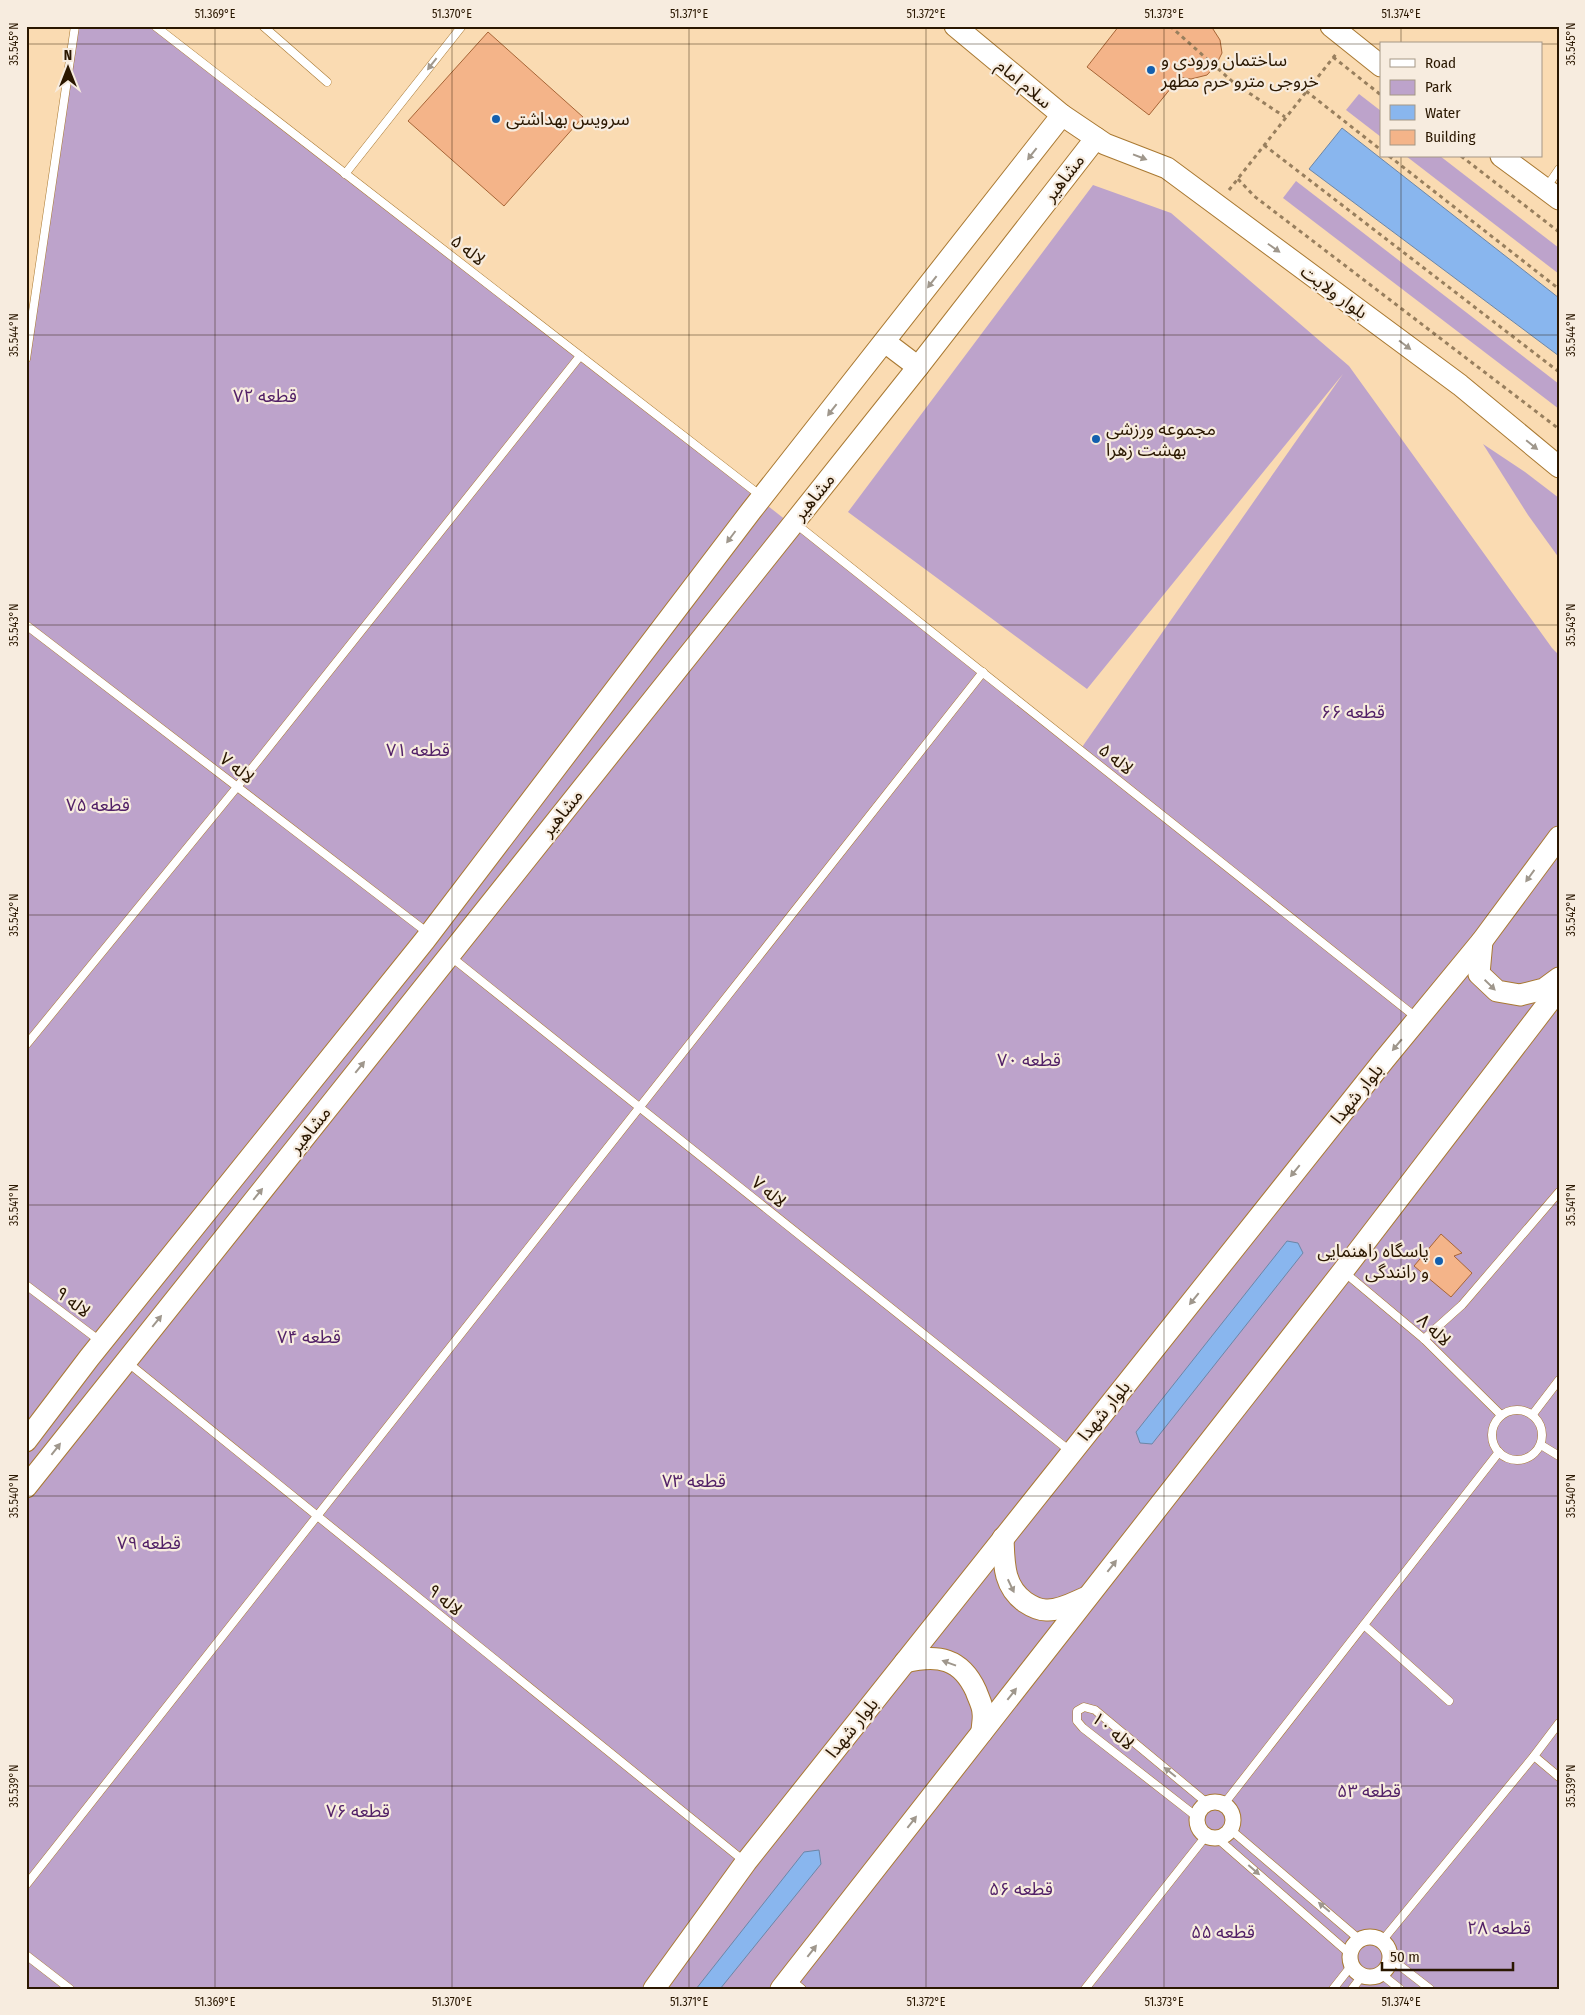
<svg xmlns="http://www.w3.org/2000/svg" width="1585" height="2015" viewBox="0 0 1585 2015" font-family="'Fira Sans Condensed','Noto Sans Arabic',sans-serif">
<rect width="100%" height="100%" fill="#fadbb2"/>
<!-- green -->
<g fill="#bda3cb">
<path d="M 74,26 L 154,26 L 1080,750 L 1343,374 L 1087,689 L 848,512 L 1093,185 L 1171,213 L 1349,366 L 1552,648 L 1559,655 L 1559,1989 L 26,1989 L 26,336 Z"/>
<path d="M 1359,94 L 1381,111 L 1381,137 L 1346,110 Z"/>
<path d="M 1406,156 L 1440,156 L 1559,248 L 1559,274 Z"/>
<path d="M 1296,181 L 1559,384 L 1559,409 L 1283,198 Z"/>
<path d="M 1483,444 L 1525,472 L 1559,498 L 1559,558 L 1528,515 Z"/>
</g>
<!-- water -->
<g fill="#89b6ee" stroke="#6c86a7">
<path d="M 1342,128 L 1559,298 L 1559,356 L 1309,169 Z"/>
<path d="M 1287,1241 L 1298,1243 L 1303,1253 L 1152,1444 L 1140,1443 L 1136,1432 Z"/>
<path d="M 819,1850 L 821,1864 L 720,1989 L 696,1989 L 804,1852 Z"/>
</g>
<!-- building -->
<g fill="#f4b489" stroke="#a76536">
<path d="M 1119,26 L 1211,26 L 1220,40 L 1222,53 L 1216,65 L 1207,75 L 1191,79 L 1180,77 L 1149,115 L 1087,67 Z"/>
<path d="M 488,32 L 583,117 L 504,206 L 408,121 Z"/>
<path d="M 1441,1234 L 1462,1253 L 1454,1256 L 1472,1273 L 1451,1297 L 1414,1266 Z"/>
</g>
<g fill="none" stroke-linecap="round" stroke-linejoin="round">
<!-- lane casing -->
<g stroke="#a97932" stroke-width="9">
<g id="lane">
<path d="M 155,26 L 761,496"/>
<path d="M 263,26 L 327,82"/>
<path d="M 345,174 L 462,26"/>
<path d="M 1546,188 L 1559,169"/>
<path d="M 26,359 L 75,26"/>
<path d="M 796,524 L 1417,1018"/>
<path d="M 26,625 L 428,933"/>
<path d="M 450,956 L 1070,1451"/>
<path d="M 26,1045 L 237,787 L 580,356"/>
<path d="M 1344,1272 L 1424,1339 L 1501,1415"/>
<path d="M 26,1285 L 100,1341"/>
<path d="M 1424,1339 L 1462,1305 L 1559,1192"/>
<path d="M 127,1362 L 744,1861"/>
<circle cx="1517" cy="1435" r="25"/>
<path d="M 1533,1414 L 1559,1380"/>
<path d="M 1541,1445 L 1559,1456"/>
<path d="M 1364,1625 L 1449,1701"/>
<path d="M 1534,1756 L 1559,1777"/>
<path d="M 1224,1804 L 1499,1452"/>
<path d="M 1197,1817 L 1083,1728 L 1077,1721 L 1077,1711 L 1084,1707 L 1095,1710 L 1207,1803"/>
<path d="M 1231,1830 L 1360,1940"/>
<path d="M 1217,1838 L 1350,1954"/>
<path d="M 26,1885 L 983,672"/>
<path d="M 1382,1941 L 1534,1756 L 1559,1723"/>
<path d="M 26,1955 L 70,1989"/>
<path d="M 1390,1958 L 1430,1989"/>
<path d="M 1381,1974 L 1400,1989"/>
<path d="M 790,1979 L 802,1989"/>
<path d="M 1085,1989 L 1206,1836"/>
<path d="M 1333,1989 L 1352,1965"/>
<path d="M 1352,1989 L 1362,1976"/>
</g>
</g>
<!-- street casing -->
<g stroke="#a97932" stroke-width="17">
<g id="street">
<circle cx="1215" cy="1820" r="18"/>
<circle cx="1370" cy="1957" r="20"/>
</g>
</g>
<!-- secondary casing -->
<g stroke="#a97932" stroke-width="23">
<g id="secondary">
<path d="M 955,26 L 1062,115 L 1105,144 L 1167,168 L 1460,385 L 1559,467"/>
<path d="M 1331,26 L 1381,66"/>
<path d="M 1501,156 L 1559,199"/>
<path d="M 885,342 L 918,367"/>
<path d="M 1482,941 L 1479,974 L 1497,991 L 1520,995 L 1544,989 L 1559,978"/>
<path d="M 26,1441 L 89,1358 L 425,940 L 751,511 L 1062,115"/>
<path d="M 26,1487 L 918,367 L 1096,138"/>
<path d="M 1003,1538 C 1004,1563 1003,1586 1025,1602 C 1031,1606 1038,1610 1046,1610 C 1060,1611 1075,1602 1087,1597"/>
<path d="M 905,1662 C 938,1654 961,1658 976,1691 C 978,1697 983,1706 983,1713 C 984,1719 982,1726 982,1732"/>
<path d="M 654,1989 L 746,1862 L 1384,1060 L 1482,941 L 1559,837"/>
<path d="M 781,1989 L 1343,1271 L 1559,989"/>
</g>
</g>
<!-- path -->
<g stroke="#987f5e" stroke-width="3" stroke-dasharray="4 4" stroke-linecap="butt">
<path d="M 1170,26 L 1234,83 L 1285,117"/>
<path d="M 1333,57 L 1381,95"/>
<path d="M 1306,91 L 1381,150"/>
<path d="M 1264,145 L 1559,372"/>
<path d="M 1389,156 L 1559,289"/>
<path d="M 1461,156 L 1559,232"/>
<path d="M 1238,179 L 1254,196 L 1559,429"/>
<path d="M 1229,190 L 1336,54"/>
</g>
<!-- lane -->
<use href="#lane" stroke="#fff" stroke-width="8"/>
<!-- street -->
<use href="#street" stroke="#fff" stroke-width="15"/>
<!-- secondary -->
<use href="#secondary" stroke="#fff" stroke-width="21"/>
</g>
<!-- one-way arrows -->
<defs><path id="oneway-solid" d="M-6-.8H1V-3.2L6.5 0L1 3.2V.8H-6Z" transform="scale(1.25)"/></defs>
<g fill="#9f978c">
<use href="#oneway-solid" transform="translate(432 64) rotate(128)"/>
<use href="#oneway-solid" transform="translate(1032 154) rotate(128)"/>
<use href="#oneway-solid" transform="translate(1140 157) rotate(21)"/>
<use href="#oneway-solid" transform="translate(1274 248) rotate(35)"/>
<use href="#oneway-solid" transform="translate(932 282) rotate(128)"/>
<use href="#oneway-solid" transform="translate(1405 345) rotate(37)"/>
<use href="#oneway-solid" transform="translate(832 410) rotate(128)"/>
<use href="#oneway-solid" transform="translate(1532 445) rotate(39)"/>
<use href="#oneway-solid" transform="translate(731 537) rotate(127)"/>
<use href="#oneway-solid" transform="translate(1530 876) rotate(126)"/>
<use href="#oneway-solid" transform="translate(1490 985) rotate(44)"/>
<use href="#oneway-solid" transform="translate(1397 1045) rotate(130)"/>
<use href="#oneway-solid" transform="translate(360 1067) rotate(-51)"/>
<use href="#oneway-solid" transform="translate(1295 1171) rotate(129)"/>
<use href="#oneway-solid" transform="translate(258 1194) rotate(-51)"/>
<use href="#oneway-solid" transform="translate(1194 1299) rotate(129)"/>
<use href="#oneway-solid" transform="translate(157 1321) rotate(-51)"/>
<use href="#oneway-solid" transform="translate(56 1449) rotate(-52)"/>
<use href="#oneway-solid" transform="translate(1112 1566) rotate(-52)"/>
<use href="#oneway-solid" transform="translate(1011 1586) rotate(65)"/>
<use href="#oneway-solid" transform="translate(949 1663) rotate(-160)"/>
<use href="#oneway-solid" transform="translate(1012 1694) rotate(-52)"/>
<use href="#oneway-solid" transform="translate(1170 1772) rotate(-141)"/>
<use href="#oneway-solid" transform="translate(912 1822) rotate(-52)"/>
<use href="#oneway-solid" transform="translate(1254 1870) rotate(41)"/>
<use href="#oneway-solid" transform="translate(1324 1907) rotate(-140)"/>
<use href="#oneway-solid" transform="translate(812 1951) rotate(-52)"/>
</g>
<!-- ticks -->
<path fill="none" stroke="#2a1700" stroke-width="1" stroke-opacity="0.45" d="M 215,26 L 215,1989M 452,26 L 452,1989M 689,26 L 689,1989M 926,26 L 926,1989M 1164,26 L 1164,1989M 1401,26 L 1401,44M 26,44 L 1381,44M 1541,44 L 1559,44M 1401,156 L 1401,1989M 26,335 L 1559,335M 26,625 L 1559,625M 26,915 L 1559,915M 26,1205 L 1559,1205M 26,1496 L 1559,1496M 26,1786 L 1559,1786"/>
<!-- markers -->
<g fill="#135fae" stroke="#f7ecdf" stroke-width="2">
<circle cx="1151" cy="70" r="5"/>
<circle cx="496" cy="119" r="5"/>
<circle cx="1096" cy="439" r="5"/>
<circle cx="1439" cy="1261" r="5"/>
</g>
<g text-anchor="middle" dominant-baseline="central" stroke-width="4.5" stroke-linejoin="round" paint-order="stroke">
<!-- poi labels -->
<g font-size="18" fill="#2a1700" stroke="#f7ecdf" text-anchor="start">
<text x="1161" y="60">ساختمان ورودی و<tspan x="1161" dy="21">خروجی مترو حرم مطهر</tspan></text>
<text x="506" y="119">سرویس بهداشتی</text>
<text x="1106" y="429">مجموعه ورزشی<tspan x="1106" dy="21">بهشت زهرا</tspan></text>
<text x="1429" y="1251" text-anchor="end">پاسگاه راهنمایی<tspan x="1429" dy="21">و رانندگی</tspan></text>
</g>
<!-- street labels -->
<g font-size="18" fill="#2a1700" stroke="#f7ecdf">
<text transform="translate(1024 84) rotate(40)">سلام امام</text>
<text transform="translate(1064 178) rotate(-52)">مشاهیر</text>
<text transform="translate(468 250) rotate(38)">لاله ۵</text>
<text transform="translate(1334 292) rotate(36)">بلوار ولایت</text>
<text transform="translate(814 497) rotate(-51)">مشاهیر</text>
<text transform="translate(1116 759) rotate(38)">لاله ۵</text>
<text transform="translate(237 768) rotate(38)">لاله ۷</text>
<text transform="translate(562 813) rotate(-51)">مشاهیر</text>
<text transform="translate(1357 1094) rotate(-51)">بلوار شهدا</text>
<text transform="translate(310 1130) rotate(-51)">مشاهیر</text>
<text transform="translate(769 1192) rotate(39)">لاله ۷</text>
<text transform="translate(73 1302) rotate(37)">لاله ۹</text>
<text transform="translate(1434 1330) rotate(42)">لاله ۸</text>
<text transform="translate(1104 1411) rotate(-51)">بلوار شهدا</text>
<text transform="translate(445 1600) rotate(39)">لاله ۹</text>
<text transform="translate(852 1728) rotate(-51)">بلوار شهدا</text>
<text transform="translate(1113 1731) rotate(39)">لاله ۱۰</text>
</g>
<!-- park labels -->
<g font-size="18" fill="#522167" stroke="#f7ecdf">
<text x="265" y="396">قطعه ۷۲</text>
<text x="1353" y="712">قطعه ۶۶</text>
<text x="418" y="750">قطعه ۷۱</text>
<text x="98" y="805">قطعه ۷۵</text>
<text x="1029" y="1060">قطعه ۷۰</text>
<text x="309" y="1337">قطعه ۷۴</text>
<text x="694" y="1481">قطعه ۷۳</text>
<text x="149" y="1543">قطعه ۷۹</text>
<text x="1369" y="1791">قطعه ۵۳</text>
<text x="358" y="1811">قطعه ۷۶</text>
<text x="1021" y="1889">قطعه ۵۶</text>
<text x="1499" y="1928">قطعه ۲۸</text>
<text x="1223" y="1932">قطعه ۵۵</text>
</g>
</g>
<!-- border -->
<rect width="1585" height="2015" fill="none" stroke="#f7ecdf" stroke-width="55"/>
<!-- legend -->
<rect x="1380" y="42" width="162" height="115" fill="#f7ecdf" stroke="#a59786"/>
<rect x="1390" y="59" width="25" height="8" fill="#ffffff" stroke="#a59786"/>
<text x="1425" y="68" font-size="15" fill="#2a1700">Road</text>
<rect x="1390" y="80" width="25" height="15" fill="#bda3cb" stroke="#a59786"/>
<text x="1425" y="92" font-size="15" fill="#2a1700">Park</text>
<rect x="1390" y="105" width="25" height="15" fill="#89b6ee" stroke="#a59786"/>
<text x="1425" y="118" font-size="15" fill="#2a1700">Water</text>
<rect x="1390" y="130" width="25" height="15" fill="#f4b489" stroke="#a59786"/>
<text x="1425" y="142" font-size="15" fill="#2a1700">Building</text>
<!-- north arrow -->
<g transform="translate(68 68)" stroke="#f7ecdf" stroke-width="4" paint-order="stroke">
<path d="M0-4L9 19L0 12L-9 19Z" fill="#2a1700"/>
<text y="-8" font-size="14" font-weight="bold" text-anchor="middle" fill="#2a1700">N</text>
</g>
<!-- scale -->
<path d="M1382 1962v8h131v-8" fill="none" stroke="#2a1700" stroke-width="2.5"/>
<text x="1390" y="1962" font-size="15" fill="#2a1700" stroke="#f7ecdf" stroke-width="4" paint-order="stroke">50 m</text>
<rect x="28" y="28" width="1530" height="1960" fill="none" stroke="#2a1700" stroke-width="2"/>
<g font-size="12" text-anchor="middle" fill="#2a1700">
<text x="215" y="18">51.369°E</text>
<text x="452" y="18">51.370°E</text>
<text x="689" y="18">51.371°E</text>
<text x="926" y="18">51.372°E</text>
<text x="1164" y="18">51.373°E</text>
<text x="1401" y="18">51.374°E</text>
<text transform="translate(14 44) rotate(-90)" y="4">35.545°N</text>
<text transform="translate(1571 44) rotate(-90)" y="4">35.545°N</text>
<text transform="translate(14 335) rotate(-90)" y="4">35.544°N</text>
<text transform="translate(1571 335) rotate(-90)" y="4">35.544°N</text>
<text transform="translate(14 625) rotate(-90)" y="4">35.543°N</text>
<text transform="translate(1571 625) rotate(-90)" y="4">35.543°N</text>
<text transform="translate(14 915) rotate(-90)" y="4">35.542°N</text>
<text transform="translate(1571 915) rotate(-90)" y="4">35.542°N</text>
<text transform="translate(14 1205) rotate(-90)" y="4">35.541°N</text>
<text transform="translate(1571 1205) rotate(-90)" y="4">35.541°N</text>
<text transform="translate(14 1496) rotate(-90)" y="4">35.540°N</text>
<text transform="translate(1571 1496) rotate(-90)" y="4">35.540°N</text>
<text transform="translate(14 1786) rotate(-90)" y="4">35.539°N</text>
<text transform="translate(1571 1786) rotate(-90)" y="4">35.539°N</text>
<text x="215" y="2006">51.369°E</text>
<text x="452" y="2006">51.370°E</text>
<text x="689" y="2006">51.371°E</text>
<text x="926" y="2006">51.372°E</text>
<text x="1164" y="2006">51.373°E</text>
<text x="1401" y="2006">51.374°E</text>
</g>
</svg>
